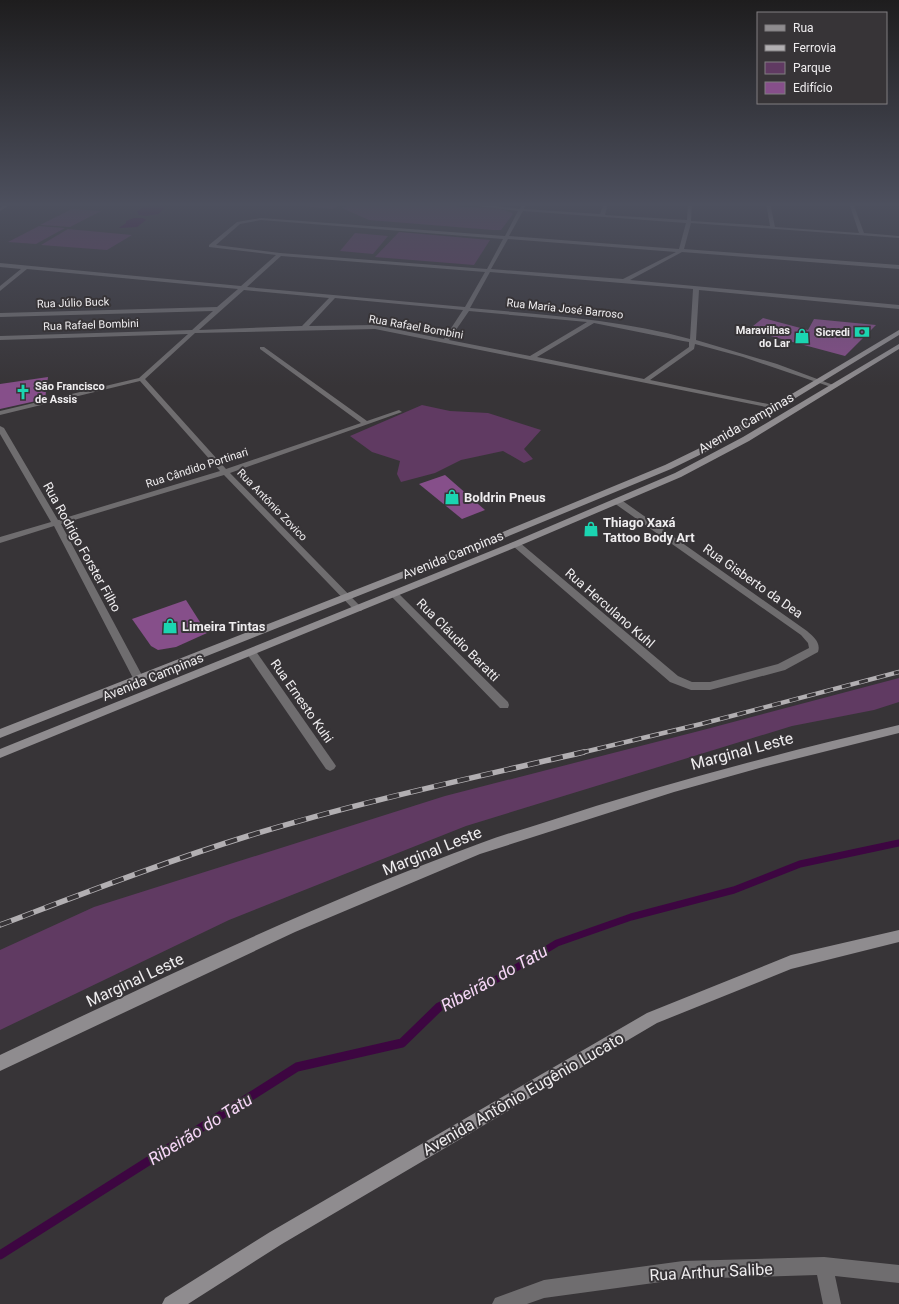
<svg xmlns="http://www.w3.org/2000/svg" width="899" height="1304" viewBox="0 0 899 1304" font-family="Roboto,sans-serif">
<rect width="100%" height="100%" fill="#373437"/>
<!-- green -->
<g fill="#603a62">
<path d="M 277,203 L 345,203 L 332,209 Z"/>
<path d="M 354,203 L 447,203 C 465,212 498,203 513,214 L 501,230 L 493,230 L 369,220 L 342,208 Z"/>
<path d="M 72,209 L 101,211 L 70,227 L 40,225 Z"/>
<path d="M 39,226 L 65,228 L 36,244 L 8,242 Z"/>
<path d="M 68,229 L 132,235 L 107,250 L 41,245 Z"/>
<path d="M 399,232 L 490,240 L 474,265 L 375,257 Z"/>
<path d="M 355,233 L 388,236 L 373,254 L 340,251 Z"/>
<path d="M 422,405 L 450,411 L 488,413 L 541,430 L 524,449 L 533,459 L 524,463 L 503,451 L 461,460 L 435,473 L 401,482 L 397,474 L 400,461 L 372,452 L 350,436 Z"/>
<path d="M 899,678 L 899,702 L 874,710 L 792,726 L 466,826 L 229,920 L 0,1030 L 0,950 L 94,907 L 445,796 L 703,730 Z"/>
</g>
<!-- water -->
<g fill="#3d0641">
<path d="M 153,203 L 171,203 L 171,205 L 164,208 L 159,214 L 145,216 L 139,215 L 137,211 Z"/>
<path d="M 134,218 L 143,218 L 146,220 L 137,227 L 119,228 L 126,223 L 126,221 Z"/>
</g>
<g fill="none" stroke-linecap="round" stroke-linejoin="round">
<!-- stream-far1 -->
<path stroke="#3d0641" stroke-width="7" d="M 463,995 L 499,978 L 557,943 L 631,917 L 734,890 L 800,864 L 899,843"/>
<!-- stream -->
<path stroke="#3d0641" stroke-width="9" d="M 0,1255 L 297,1067 L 402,1043 L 439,1007 L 465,994"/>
</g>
<!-- building -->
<g fill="#864f8a">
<path d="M 763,318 L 808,330 L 814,319 L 876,325 L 845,356 L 748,330 Z"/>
<path d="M 48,377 L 45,399 L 0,409 L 0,384 Z"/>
<path d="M 445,475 L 485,510 L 462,519 L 419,484 Z"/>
<path d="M 186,600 L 207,633 L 176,647 L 158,650 L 151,646 L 132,619 Z"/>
</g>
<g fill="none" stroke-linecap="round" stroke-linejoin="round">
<!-- street -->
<g fill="#6f6d6f" fill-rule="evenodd">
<path d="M 7,203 L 13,203 L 0,211 L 0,208 Z"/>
<path d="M 452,203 L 470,203 L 520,209 L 523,203 L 527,203 L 524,209 L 600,214 L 604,203 L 608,203 L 605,215 L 687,220 L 688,203 L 692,203 L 691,221 L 770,226 L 766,203 L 770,203 L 775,227 L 859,233 L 849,203 L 853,203 L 864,233 L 899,236 L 899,238 L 691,223 L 684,249 L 899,265 L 899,269 L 682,252 L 630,280 L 899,305 L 899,309 L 699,290 L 696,340 L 777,364 L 836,386 L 831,387 L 743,357 L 695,344 L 694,349 L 650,380 L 778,406 L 779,407 L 776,409 L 375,329 L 195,333 L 145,379 L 226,469 L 361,423 L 260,349 L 260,347 L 264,347 L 367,421 L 399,410 L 402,412 L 230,473 L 361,607 L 363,609 L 361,611 L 355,611 L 224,475 L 61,524 L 144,679 L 143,682 L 135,682 L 54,526 L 0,543 L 0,537 L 51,522 L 0,434 L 0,426 L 4,428 L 58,520 L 220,471 L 140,381 L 0,415 L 0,411 L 139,378 L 188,334 L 0,340 L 0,336 L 192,330 L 213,311 L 0,317 L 0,313 L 217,307 L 238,289 L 27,269 L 0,291 L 0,286 L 21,269 L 0,267 L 0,263 L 241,286 L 276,255 L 209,247 L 209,245 L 237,222 L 261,218 L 505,236 L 518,211 ZM 523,211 L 686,223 L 679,249 L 509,236 ZM 261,220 L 503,239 L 487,269 L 280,253 L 216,245 L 240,224 ZM 508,239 L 676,252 L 623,279 L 491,269 ZM 281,256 L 485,272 L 465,307 L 247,287 ZM 490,272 L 693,289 L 690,339 C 618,319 544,315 470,308 ZM 244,290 L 329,298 L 302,326 L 199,330 ZM 335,298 L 463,310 L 444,339 L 375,325 L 309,326 ZM 469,311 L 587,322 L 530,356 L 449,340 ZM 594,323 L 683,341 L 689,342 L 689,347 L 644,379 L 537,357 Z"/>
<path d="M 614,499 L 620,499 L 807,631 C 814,637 821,643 818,652 L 785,670 L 710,690 L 691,690 L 670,682 L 513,546 L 512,544 L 513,542 L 519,542 L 678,676 L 692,682 L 710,682 L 778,664 L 809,648 L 808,643 L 801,635 L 614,503 Z"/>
<path d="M 394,591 L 397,592 L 508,702 L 509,705 L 508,708 L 500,708 L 391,596 L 389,594 Z"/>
<path d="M 251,649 L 255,650 L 334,763 L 336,766 L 334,769 L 330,771 L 326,769 L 247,654 L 246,652 Z"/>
<path d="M 824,1257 L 899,1265 L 899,1283 L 835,1276 L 841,1304 L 823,1304 L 817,1275 L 683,1279 L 544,1298 L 527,1304 L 492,1304 L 495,1298 L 544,1280 L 683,1261 Z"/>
</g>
<!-- secondary -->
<g fill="#8f8c8f" fill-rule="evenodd">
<path d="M 899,330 L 899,335 L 712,449 L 671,469 L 504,538 L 0,738 L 0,729 L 498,534 L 665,465 L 706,445 Z"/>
<path d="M 899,344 L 899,349 L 749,441 L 681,477 L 519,546 L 0,758 L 0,749 L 513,542 L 675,473 L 743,437 Z"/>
<path d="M 899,725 L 899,733 L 763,767 L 674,792 L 480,854 L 295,932 L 0,1071 L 0,1055 C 158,980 317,903 481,843 C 502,835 524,829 546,822 C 662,784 780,753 899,725 Z"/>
<path d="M 899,930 L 899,942 L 791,969 L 657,1023 L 282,1244 L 188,1304 L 162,1304 L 165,1298 L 270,1232 L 647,1013 L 791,955 Z"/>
</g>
<!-- rail-far1 casing -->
<g stroke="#b2afb2" stroke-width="4.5">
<path id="rail-far1" d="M 580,753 L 701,724 L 899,672"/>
</g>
<!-- rail casing -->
<g stroke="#b2afb2" stroke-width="5.5">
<path id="rail" d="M 0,925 C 82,894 164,862 248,836 C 358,802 472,778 584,752"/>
</g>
<!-- rail-far1 -->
<use href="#rail-far1" stroke="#373437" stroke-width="3" stroke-dasharray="9" stroke-linecap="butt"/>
<!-- rail -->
<use href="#rail" stroke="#373437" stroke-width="4" stroke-dasharray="12" stroke-linecap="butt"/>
</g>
<!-- sky -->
<linearGradient id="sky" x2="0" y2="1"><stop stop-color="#1e1d1e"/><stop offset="0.53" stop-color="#4d505e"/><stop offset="1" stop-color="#4d505e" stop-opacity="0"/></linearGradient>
<rect width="899" height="386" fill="url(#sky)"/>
<!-- icons -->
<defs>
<g id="bank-bare" transform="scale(1.2)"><path d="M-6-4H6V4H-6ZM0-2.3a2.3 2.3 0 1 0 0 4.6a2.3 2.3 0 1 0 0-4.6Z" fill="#1bd5b1" stroke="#373437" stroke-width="2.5" paint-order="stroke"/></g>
<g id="shop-bare" transform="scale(1.2)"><path d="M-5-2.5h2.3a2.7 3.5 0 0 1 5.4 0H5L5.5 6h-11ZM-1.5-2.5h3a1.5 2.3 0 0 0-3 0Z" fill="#1bd5b1" stroke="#373437" stroke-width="2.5" paint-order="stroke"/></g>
<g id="church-bare" transform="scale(1.2)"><path d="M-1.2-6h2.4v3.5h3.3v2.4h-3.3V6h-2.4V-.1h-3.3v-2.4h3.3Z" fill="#1bd5b1" stroke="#373437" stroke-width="2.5" paint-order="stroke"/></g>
</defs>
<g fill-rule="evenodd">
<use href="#bank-bare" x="862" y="332"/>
<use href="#shop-bare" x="802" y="336"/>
<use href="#church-bare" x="23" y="392"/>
<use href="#shop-bare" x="452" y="497"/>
<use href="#shop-bare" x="591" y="529"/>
<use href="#shop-bare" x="170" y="626"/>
</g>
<g text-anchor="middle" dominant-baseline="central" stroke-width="4" stroke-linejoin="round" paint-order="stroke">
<!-- far-street labels -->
<g font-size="11" fill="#efedef" stroke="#373437">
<text transform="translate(73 303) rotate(-2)">Rua Júlio Buck</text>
<text transform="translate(565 309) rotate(6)">Rua Maria José Barroso</text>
<text transform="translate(91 325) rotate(-2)">Rua Rafael Bombini</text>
<text transform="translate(416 327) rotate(10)">Rua Rafael Bombini</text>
<text transform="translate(197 468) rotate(-18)">Rua Cândido Portinari</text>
<text transform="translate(272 505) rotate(46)">Rua Antônio Zovico</text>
</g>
<!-- far-poi labels -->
<g font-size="11" font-weight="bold" fill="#efedef" stroke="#373437" text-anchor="end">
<text x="790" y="330">Maravilhas<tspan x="790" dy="13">do Lar</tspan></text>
<text x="850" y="332">Sicredi</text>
<text x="35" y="386" text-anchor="start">São Francisco<tspan x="35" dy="13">de Assis</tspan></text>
</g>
<!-- street labels -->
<g font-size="13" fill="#efedef" stroke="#373437">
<text transform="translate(746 423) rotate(-30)">Avenida Campinas</text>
<text transform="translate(82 547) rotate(61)">Rua Rodrigo Forster Filho</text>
<text transform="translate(453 555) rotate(-22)">Avenida Campinas</text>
<text transform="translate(753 581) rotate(35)">Rua Gisberto da Dea</text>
<text transform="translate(610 608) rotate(41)">Rua Herculano Kuhl</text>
<text transform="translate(458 640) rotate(45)">Rua Cláudio Baratti</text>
<text transform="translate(153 677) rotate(-22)">Avenida Campinas</text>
<text transform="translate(302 701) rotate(55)">Rua Ernesto Kuhi</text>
</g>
<!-- poi labels -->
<g font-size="13" font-weight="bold" fill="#efedef" stroke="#373437" text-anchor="start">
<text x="464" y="497">Boldrin Pneus</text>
<text x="603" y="522">Thiago Xaxá<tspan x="603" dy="15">Tattoo Body Art</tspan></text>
<text x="182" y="626">Limeira Tintas</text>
</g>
<!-- near-street labels -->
<g font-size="16" fill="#efedef" stroke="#373437">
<text transform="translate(742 751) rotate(-15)">Marginal Leste</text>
<text transform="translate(432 851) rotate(-22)">Marginal Leste</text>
<text transform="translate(135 980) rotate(-25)">Marginal Leste</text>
<text transform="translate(523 1094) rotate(-30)">Avenida Antônio Eugênio Lucato</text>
<text transform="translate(711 1272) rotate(-3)">Rua Arthur Salibe</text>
</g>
<!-- near-water labels -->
<g font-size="17" font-style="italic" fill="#f7d7f8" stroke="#373437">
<text transform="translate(494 978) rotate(-29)">Ribeirão do Tatu</text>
<text transform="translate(200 1129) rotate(-32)">Ribeirão do Tatu</text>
</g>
</g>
<!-- legend -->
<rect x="757" y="12" width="130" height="92" fill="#373437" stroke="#817e81"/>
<rect x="765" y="25" width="20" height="6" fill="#8f8c8f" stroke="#817e81"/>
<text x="793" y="32" font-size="12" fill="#efedef">Rua</text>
<rect x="765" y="45" width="20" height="6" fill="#b2afb2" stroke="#817e81"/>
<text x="793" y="52" font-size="12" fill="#efedef">Ferrovia</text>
<rect x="765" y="62" width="20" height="12" fill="#603a62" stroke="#817e81"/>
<text x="793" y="72" font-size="12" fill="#efedef">Parque</text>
<rect x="765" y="82" width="20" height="12" fill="#864f8a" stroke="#817e81"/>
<text x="793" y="92" font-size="12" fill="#efedef">Edifício</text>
</svg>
